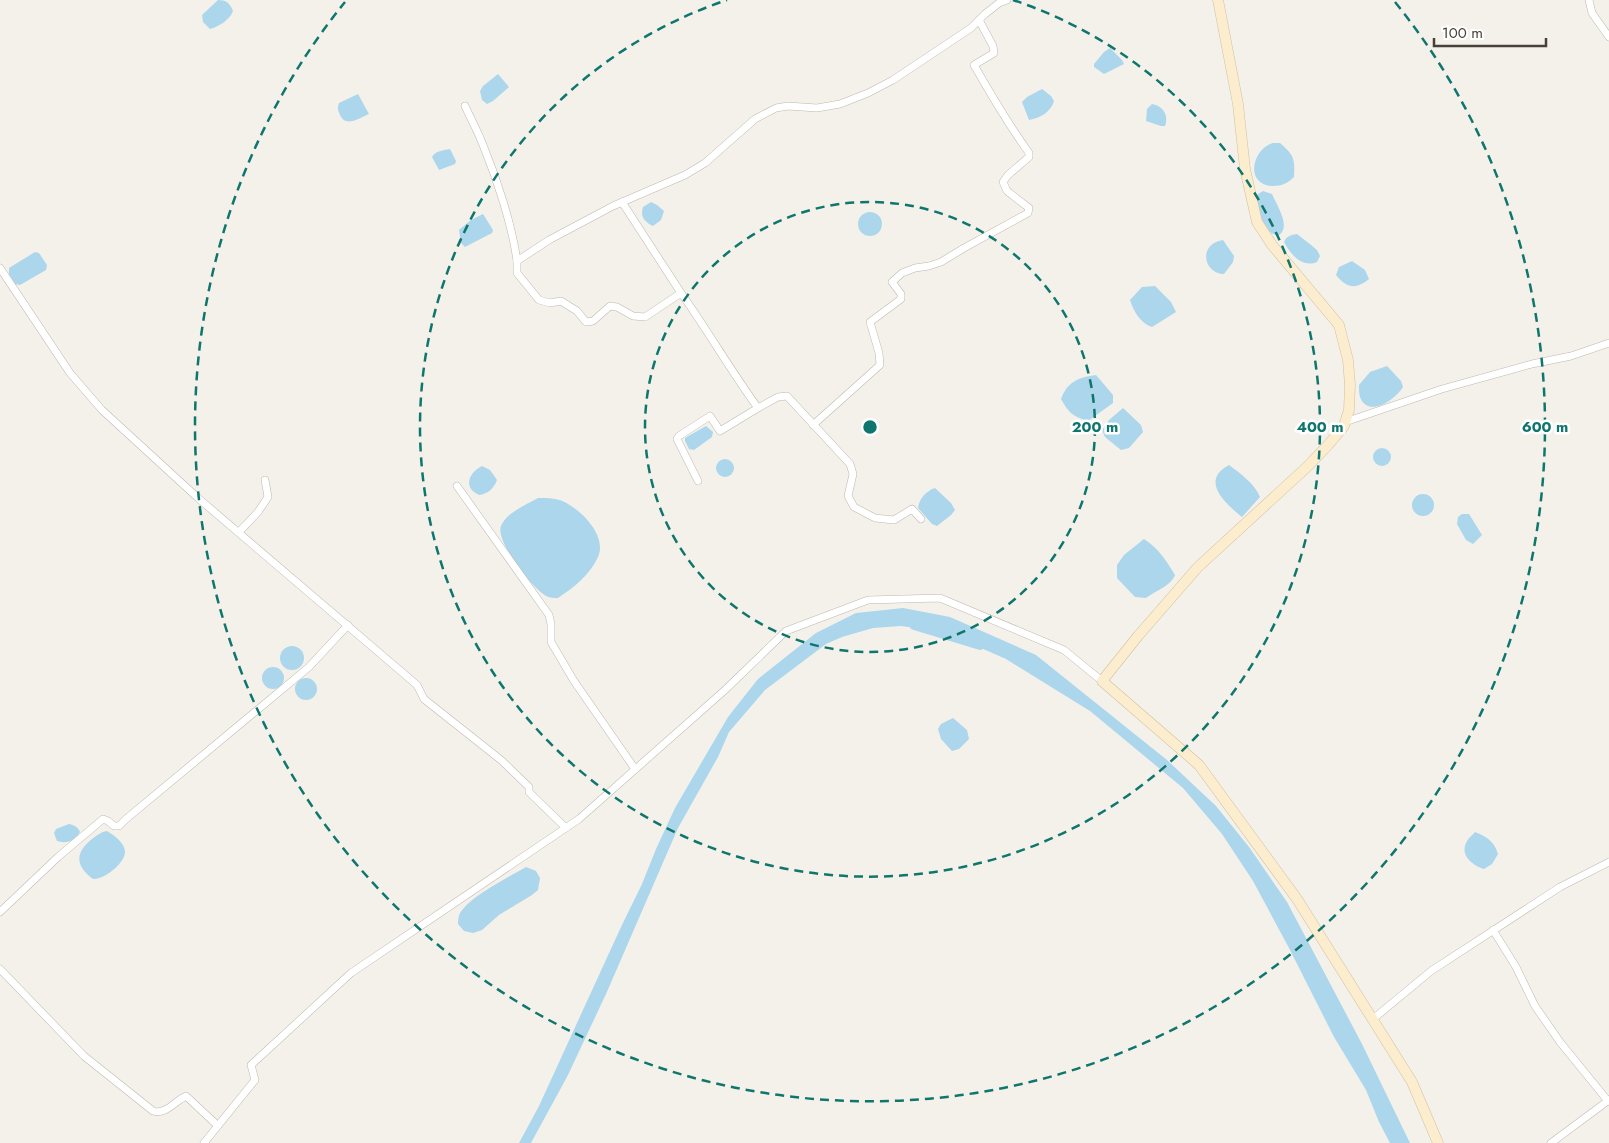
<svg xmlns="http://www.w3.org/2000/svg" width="1609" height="1143" viewBox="0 0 1609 1143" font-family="Jost,sans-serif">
<rect width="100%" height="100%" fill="#f4f1eb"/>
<!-- water -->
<g fill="#acd6ec">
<path d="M 218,0 C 226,0 230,3 233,11 C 230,20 218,27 210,29 L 203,22 L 202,15 Z"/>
<path d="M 1110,48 L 1122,60 L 1124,64 L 1104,74 L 1094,67 L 1094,64 L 1104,52 Z"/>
<path d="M 498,74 L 509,87 L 493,101 L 487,104 L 482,100 L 480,91 L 483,86 Z"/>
<path d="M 1042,89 L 1051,96 L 1054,101 C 1051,112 1040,118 1029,120 L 1022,102 L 1027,97 Z"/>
<path d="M 358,94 L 369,114 C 359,118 346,128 340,115 C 338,110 337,108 339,103 Z"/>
<path d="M 1152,104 C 1163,106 1169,115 1165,126 L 1161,126 L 1146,121 L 1147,109 Z"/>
<path d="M 1273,143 L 1280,143 C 1294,155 1295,159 1294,177 C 1288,183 1282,186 1273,186 C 1244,185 1252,149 1273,143 Z"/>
<path d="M 450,149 L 456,161 L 455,164 L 439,170 L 432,157 C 435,151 444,150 450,149 Z"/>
<path d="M 1263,191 L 1272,194 C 1277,206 1292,227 1278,236 C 1261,231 1253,210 1258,194 Z"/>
<path d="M 651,202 L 657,205 L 664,211 L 661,220 L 653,226 C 644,222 640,216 643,207 Z"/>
<circle cx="870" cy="224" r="12"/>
<path d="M 483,214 L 493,230 L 492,233 L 465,247 L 461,243 L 459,230 L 471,220 Z"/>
<path d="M 1297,234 L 1311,245 L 1317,250 L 1320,256 L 1317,262 C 1302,268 1291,255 1284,242 C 1287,236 1290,235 1297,234 Z"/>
<path d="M 1223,240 L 1234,256 L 1233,262 L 1224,274 C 1204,274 1197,244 1223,240 Z"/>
<path d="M 35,252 L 39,253 L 47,265 L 46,270 L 20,285 L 15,284 L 9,274 L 9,268 Z"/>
<path d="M 1352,261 L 1365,270 L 1369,279 C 1356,290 1346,288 1336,275 L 1339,267 Z"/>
<path d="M 1155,286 L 1171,302 L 1176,312 L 1152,327 C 1140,323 1134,312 1130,300 L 1142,287 Z"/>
<path d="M 1387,366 L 1401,381 L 1403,387 C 1396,399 1368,419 1360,397 C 1359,394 1359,389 1359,385 L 1370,372 Z"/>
<path d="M 1096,375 L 1113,395 L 1113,403 L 1088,421 C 1072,416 1069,413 1061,399 C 1067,382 1079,377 1096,375 Z"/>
<path d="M 1123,408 L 1141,425 L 1143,432 L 1129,448 L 1121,450 L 1105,437 L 1102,430 L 1109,420 Z"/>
<path d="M 706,426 L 713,432 L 712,437 L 694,450 L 689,449 L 685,441 L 685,438 Z"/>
<circle cx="1382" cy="457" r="9"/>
<circle cx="725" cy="468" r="9"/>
<path d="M 1229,465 C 1240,473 1255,484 1260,497 L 1242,517 C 1226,504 1199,481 1229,465 Z"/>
<path d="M 482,466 L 490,470 L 497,480 C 494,488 488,494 479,495 C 463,488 468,473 482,466 Z"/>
<path d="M 935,488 L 951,503 L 955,510 L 951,515 L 937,526 L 932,524 L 918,508 C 919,499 926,491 935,488 Z"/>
<circle cx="1423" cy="505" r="11"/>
<path d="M 538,498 C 549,498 559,498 568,504 C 584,513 607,537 598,557 C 590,575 573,588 558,598 C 554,598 550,598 546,596 C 532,588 495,541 501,526 C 507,512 526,505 538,498 Z"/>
<path d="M 1462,514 L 1469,514 L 1482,535 L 1473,544 L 1466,540 L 1457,524 L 1458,517 Z"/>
<path d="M 1144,539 C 1159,549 1166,560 1175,575 C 1171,586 1155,591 1146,598 L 1135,597 L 1117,578 L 1117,565 L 1124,555 Z"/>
<path d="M 903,608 L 950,617 L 1036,655 L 1167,760 L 1216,806 L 1249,847 L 1287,902 L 1362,1044 L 1410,1143 L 1390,1143 L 1379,1122 L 1366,1090 L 1334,1037 L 1289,948 L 1253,881 L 1222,834 L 1183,788 L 1090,711 L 1006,659 L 965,641 L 932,630 L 901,626 L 873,628 L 842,637 L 826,644 L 765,690 L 729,732 L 718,757 L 678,828 L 606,994 L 568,1075 L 531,1143 L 519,1143 L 539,1106 L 621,927 L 642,884 L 656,849 L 675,808 L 728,717 L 758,679 L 816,633 L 856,613 Z"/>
<circle cx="292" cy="658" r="12"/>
<circle cx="273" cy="678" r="11"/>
<circle cx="306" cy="689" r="11"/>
<path d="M 953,718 L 967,730 L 969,739 L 959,749 L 952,751 L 941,739 L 938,729 L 941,724 Z"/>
<path d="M 69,824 C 74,825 78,827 80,832 C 75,841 66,844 57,841 L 54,833 L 56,829 Z"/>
<path d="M 107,831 C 114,835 125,843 125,852 C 125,863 104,880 93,879 C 75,866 75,852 92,839 C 97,835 101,832 107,831 Z"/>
<path d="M 1475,832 C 1487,837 1494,841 1498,854 L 1492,864 L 1484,869 C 1472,865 1459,855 1467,841 C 1469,837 1473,835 1475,832 Z"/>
<path d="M 526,867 L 536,871 L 540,878 L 538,890 L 532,895 L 499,915 L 482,930 L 473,933 L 464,931 L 458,924 C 458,918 459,913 463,909 C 475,894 509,877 526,867 Z"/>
</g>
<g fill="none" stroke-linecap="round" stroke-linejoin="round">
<!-- canal -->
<path stroke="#acd6ec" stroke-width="8" d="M 914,626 L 980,646"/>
<!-- street casing -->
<g stroke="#bfb8ae" stroke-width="8">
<g id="street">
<path d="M 1589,0 L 1592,13 L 1609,37"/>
<path d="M 465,106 C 471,119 478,132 483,145 C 497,179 512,225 517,261"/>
<path d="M 622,202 L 681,293"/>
<path d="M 0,268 L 70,373 L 102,410 L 198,498 L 417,685 L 424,699 L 501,760 L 529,787 L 529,792 L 534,797 L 566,828"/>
<path d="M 758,408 L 778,397 L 787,396 L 850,464 L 853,474 L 848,496 L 854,507 L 875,518 L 894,520 L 912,509 L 921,519"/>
<path d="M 1345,422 L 1442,389 L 1532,364 L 1571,356 L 1609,343"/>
<path d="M 813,425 L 880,365 L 879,353 L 870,322 L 901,299 L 901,294 L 892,282 L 902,273 L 915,268 L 929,266 L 941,262 L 964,248 L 1028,213 L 1029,208 L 1007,191 L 1003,182 L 1008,175 L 1029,157 L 1029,153 C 1009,125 991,95 974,65 L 994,53 L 993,46 L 979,20"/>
<path d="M 698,481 L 677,439 L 679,436 L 710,416 L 720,431 L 758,408 C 731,371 708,331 681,293 L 645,317 L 633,316 L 617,307 L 610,306 L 593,321 L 586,322 L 577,311 L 561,301 L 550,303 L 539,300 L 517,273 L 517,261 L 549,240 L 613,206 L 685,175 L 705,163 L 755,119 L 776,108 L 788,106 L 817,108 L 840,104 L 868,93 L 893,80 L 971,28 L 985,14 L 999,3 L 1007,0"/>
<path d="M 457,486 L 549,615 L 551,624 L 551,642 L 574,681 L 635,769"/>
<path d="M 239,532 L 258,512 L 268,497 L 265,480"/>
<path d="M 0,912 L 58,857 L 103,819 L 108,821 L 114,826 L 119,826 L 126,819 L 309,667 L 348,625"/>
<path d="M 1493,930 L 1516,967 L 1535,1006 L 1560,1042 L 1608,1101"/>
<path d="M 0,969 L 84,1056 L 153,1111 C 166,1115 175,1101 186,1096 L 217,1125"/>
<path d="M 1373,1019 L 1431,971 L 1560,887 L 1609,862"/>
<path d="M 204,1143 L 255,1080 L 251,1065 L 351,973 L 579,819 L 725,690 L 786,631 L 868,600 L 940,598 L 1064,650 L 1102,681"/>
<path d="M 1551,1143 L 1609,1100"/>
</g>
</g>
<!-- secondary casing -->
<g stroke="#d0c09d" stroke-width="11">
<path id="secondary" d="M 1218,0 L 1238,104 L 1245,169 L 1257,222 L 1272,245 L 1339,325 L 1348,360 L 1350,385 L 1349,410 L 1344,426 L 1328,445 L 1308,466 L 1198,567 L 1138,636 L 1102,681 L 1199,765 L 1297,899 L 1412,1082 L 1438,1143"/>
</g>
<!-- street -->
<use href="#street" stroke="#fff" stroke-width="7"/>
<!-- secondary -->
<use href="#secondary" stroke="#fbedce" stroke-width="10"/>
</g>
<!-- distance rings -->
<g fill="none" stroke="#0f766e" stroke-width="2.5" stroke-dasharray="9 6">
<circle cx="870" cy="427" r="225"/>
<path d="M1013 0A450 450 0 1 1 727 0"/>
<path d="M1395 2A675 675 0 1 1 345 2"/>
</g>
<circle cx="870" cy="427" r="8" fill="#0f766e" stroke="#fff" stroke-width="2.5"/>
<g font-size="15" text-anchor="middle" font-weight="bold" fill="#0f766e" stroke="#fff" stroke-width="5" stroke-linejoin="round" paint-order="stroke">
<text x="1095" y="432">200 m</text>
<text x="1320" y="432">400 m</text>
<text x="1545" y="432">600 m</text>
</g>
<!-- scale -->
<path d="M1434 38v8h112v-8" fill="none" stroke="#484139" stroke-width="2.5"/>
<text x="1442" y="38" font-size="15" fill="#484139" stroke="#ffffff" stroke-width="4" paint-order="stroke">100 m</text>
</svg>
